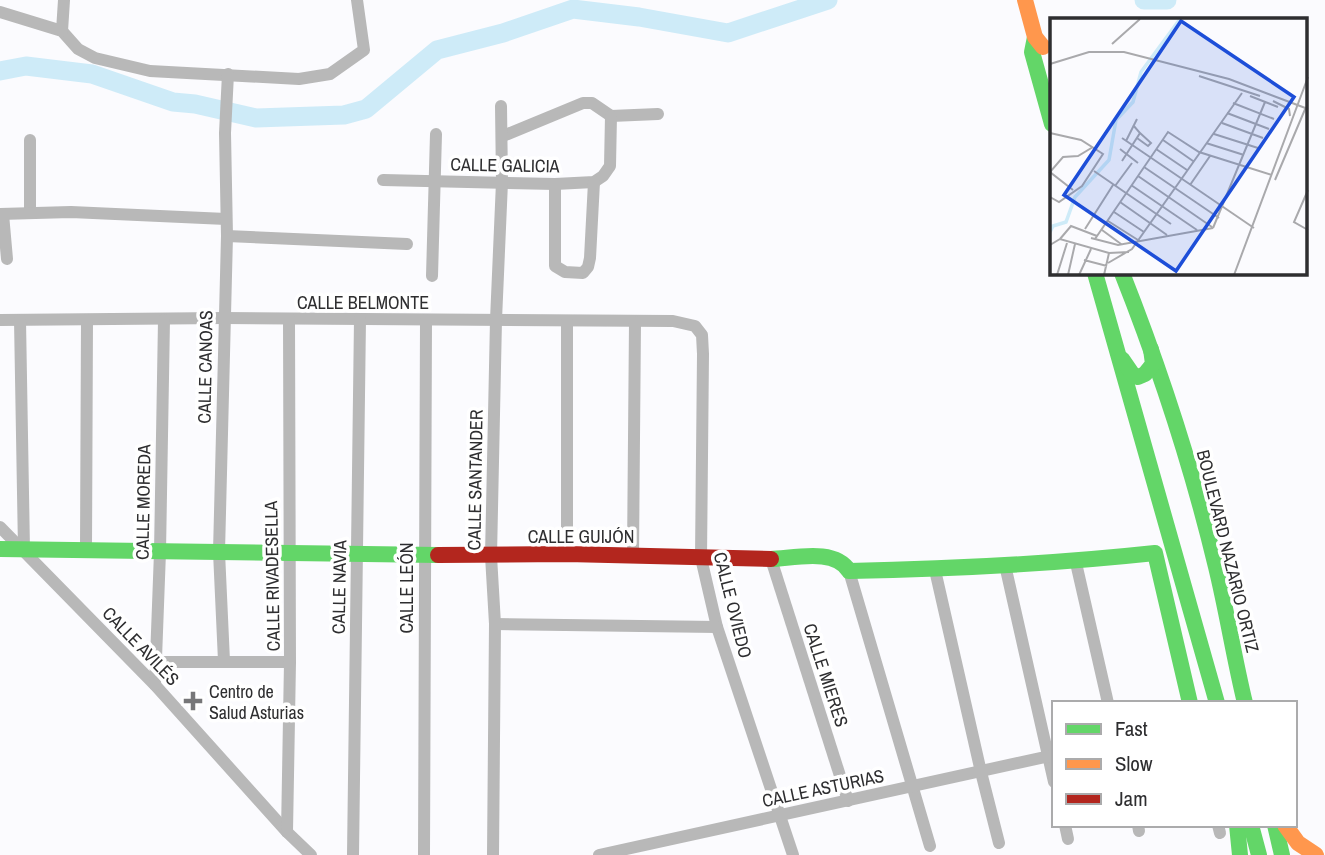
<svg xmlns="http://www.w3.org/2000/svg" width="1325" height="855" viewBox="0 0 1325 855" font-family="'Archivo Narrow',sans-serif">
<rect width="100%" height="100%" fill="#fbfbfe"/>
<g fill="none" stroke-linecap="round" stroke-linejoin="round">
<!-- river -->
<g stroke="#ceebf8" stroke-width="19">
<path d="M 1144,0 L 1167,0"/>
<path d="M 0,71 L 26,66 L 92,74 L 173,102 L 195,104 L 256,118 L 344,115 L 366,109 L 437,50 L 503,33 L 573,9 L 639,17 L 728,33 L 828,0"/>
</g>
<!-- street -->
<g stroke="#b8b8b8" stroke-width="12">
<path d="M 0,12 L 62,31 L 78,49 L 95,58 L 150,71 L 299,79 L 330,74 L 364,50 L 357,0"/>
<path d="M 62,31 L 64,0"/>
<path d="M 503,136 L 583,103 L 592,103 L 611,116 L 658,114"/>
<path d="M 30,140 L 30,211"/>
<path d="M 383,180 L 555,184 L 594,182 L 603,176 L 610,166 L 611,116"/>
<path d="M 555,184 L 555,266 L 565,272 L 583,273 L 588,267 L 590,258 L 594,182"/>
<path d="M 0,214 L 71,212 L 226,219"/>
<path d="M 3,214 L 7,259"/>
<path d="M 227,236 L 407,244"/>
<path d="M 432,276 L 436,134"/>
<path d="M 0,320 L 224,318 L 673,321 L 695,326 L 702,335 L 703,354 L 701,558 L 717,627 L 793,855"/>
<path d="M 20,320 L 24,550"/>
<path d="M 0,527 L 155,685 L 287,832 L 311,855"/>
<path d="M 86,549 L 87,320"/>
<path d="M 567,554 L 567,321"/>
<path d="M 633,555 L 635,322"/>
<path d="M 771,559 L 848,801"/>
<path d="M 1076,563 L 1108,703"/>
<path d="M 1005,565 L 1054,782"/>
<path d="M 935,570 L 981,772 L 999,843"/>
<path d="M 849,571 L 930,846"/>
<path d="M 495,624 L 717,627"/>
<path d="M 224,661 L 219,552 L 227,236 L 225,133 L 228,74"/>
<path d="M 156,662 L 290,662"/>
<path d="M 155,685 L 160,552 L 164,320"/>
<path d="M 1065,825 L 1068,839"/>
<path d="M 1138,825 L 1139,831"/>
<path d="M 1218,825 L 1220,833"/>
<path d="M 287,832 L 290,662 L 289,319"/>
<path d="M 353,855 L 360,319"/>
<path d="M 424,855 L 426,320"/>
<path d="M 493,855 L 495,624 L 491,556 L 496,320 L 502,182 L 501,106"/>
<path d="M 599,855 L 1054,755"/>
</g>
<!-- fast -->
<g stroke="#63d668" stroke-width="16">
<path d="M 1035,37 L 1032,52 L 1052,124"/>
<path d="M 1095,273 L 1217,703"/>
<path d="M 1122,273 C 1160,369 1192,467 1216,567 C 1227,612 1234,658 1245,703"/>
<path d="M 1122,359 L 1133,375 L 1138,377 L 1145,374 L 1153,364 L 1151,349"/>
<path d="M 0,549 L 438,555"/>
<path d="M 771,559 C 795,558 835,548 849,571 C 951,569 1053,564 1155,553 L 1190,703"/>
<path d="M 1237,825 L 1240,855"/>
<path d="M 1251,825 L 1259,855"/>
<path d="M 1275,825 L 1282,855"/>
</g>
<!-- slow -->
<g stroke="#ff974d" stroke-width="16">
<path d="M 1025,0 L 1035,37 L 1043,47"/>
<path d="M 1285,825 L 1298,843 L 1316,855"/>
</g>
<!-- jam -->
<path stroke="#b3261e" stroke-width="16" d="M 438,555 L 567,554 L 771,559"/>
</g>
<!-- markers -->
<path fill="#767678" stroke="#fff" stroke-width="2.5" d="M189.5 690.5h7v7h7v7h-7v7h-7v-7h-7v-7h7z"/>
<g text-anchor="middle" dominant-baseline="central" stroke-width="7" stroke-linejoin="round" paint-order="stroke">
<!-- street labels -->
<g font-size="18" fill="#2e2e30" stroke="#fff">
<text transform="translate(505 165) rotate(1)">CALLE GALICIA</text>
<text x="363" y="302">CALLE BELMONTE</text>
<text transform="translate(205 367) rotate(-89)">CALLE CANOAS</text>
<text transform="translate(475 480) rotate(-89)">CALLE SANTANDER</text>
<text transform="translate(143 502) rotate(-89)">CALLE MOREDA</text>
<text x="581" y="536">CALLE GUIJÓN</text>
<text transform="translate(1228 551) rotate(76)">BOULEVARD NAZARIO ORTIZ</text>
<text transform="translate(272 576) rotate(-91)">CALLE RIVADESELLA</text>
<text transform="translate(339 587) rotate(-89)">CALLE NAVIA</text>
<text transform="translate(406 588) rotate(-90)">CALLE LEÓN</text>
<text transform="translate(733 605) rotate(76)">CALLE OVIEDO</text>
<text transform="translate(141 646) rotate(46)">CALLE AVILÉS</text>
<text transform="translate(826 675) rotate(72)">CALLE MIERES</text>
<text transform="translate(823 788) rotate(-12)">CALLE ASTURIAS</text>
</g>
<!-- poi labels -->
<g font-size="18" fill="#2e2e30" stroke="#fff" text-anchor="start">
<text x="209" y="691">Centro de<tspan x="209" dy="21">Salud Asturias</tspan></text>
</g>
</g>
<!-- overview -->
<g transform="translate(1050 18)">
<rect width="257" height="257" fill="#fbfbfe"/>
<path fill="none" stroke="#ceebf8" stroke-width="3.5" d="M 0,214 L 3,208 L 16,204 L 25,179 L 59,142 L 66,102 L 83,84 L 91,54 L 130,1"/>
<path fill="none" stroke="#a9a9ac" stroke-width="2" d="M 62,26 L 90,1M 0,46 L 39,34 L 74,34 L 179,61 L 258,91M 149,58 L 210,78M 200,78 L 228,89M 223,83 L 239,91 L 240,98M 183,85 L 224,101M 177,95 L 219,111M 172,105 L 213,120M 0,115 L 31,122 L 53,136 L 32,168 L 9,184 L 0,179M 164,116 L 208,130M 72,120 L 204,210M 87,120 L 98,128 L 101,125 L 90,115M 113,122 L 143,143M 76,123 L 87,101M 156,125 L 194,137M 70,131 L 88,145M 106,131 L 137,152M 72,143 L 90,115 L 83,107M 94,149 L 169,200M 44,153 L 121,206M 88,158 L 162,209M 225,162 L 256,89M 81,167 L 147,212M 140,167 L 160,138M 65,168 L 82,145M 23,172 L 0,154 L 13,139 L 28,138 L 43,129M 258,172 L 244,204 L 258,212M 70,184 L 117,217M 64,194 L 94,214M 58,203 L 88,222M 163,210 L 215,84M 35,211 L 63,167M 52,212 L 71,226M 41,220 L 68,227 L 163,210M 10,221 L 21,208 L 47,218M 45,221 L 118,114 L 149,134 L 222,157M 0,227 L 10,221 L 59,235 L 79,234M 34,242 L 57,248M 58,245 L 82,231 L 192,75M 7,257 L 17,225M 18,257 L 25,226M 29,257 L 41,231M 54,257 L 59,235M 184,257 L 258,59"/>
<path fill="#1d4ed8" fill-opacity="0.15" stroke="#1d4ed8" stroke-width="3.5" d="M 131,3 L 244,79 L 126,253 L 14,177 Z"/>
<rect width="257" height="257" fill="none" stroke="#2e2e30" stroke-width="3.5"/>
</g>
<!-- legend -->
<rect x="1052" y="701" width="245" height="126" fill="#ffffff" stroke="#ababac" stroke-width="2"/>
<rect x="1066" y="724" width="35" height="10" fill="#63d668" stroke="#ababac" stroke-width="2"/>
<text x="1115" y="736" font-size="21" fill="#2e2e30">Fast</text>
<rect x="1066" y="759" width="35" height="10" fill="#ff974d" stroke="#ababac" stroke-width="2"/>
<text x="1115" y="771" font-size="21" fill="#2e2e30">Slow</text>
<rect x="1066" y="794" width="35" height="10" fill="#b3261e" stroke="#ababac" stroke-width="2"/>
<text x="1115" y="806" font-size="21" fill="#2e2e30">Jam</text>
</svg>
